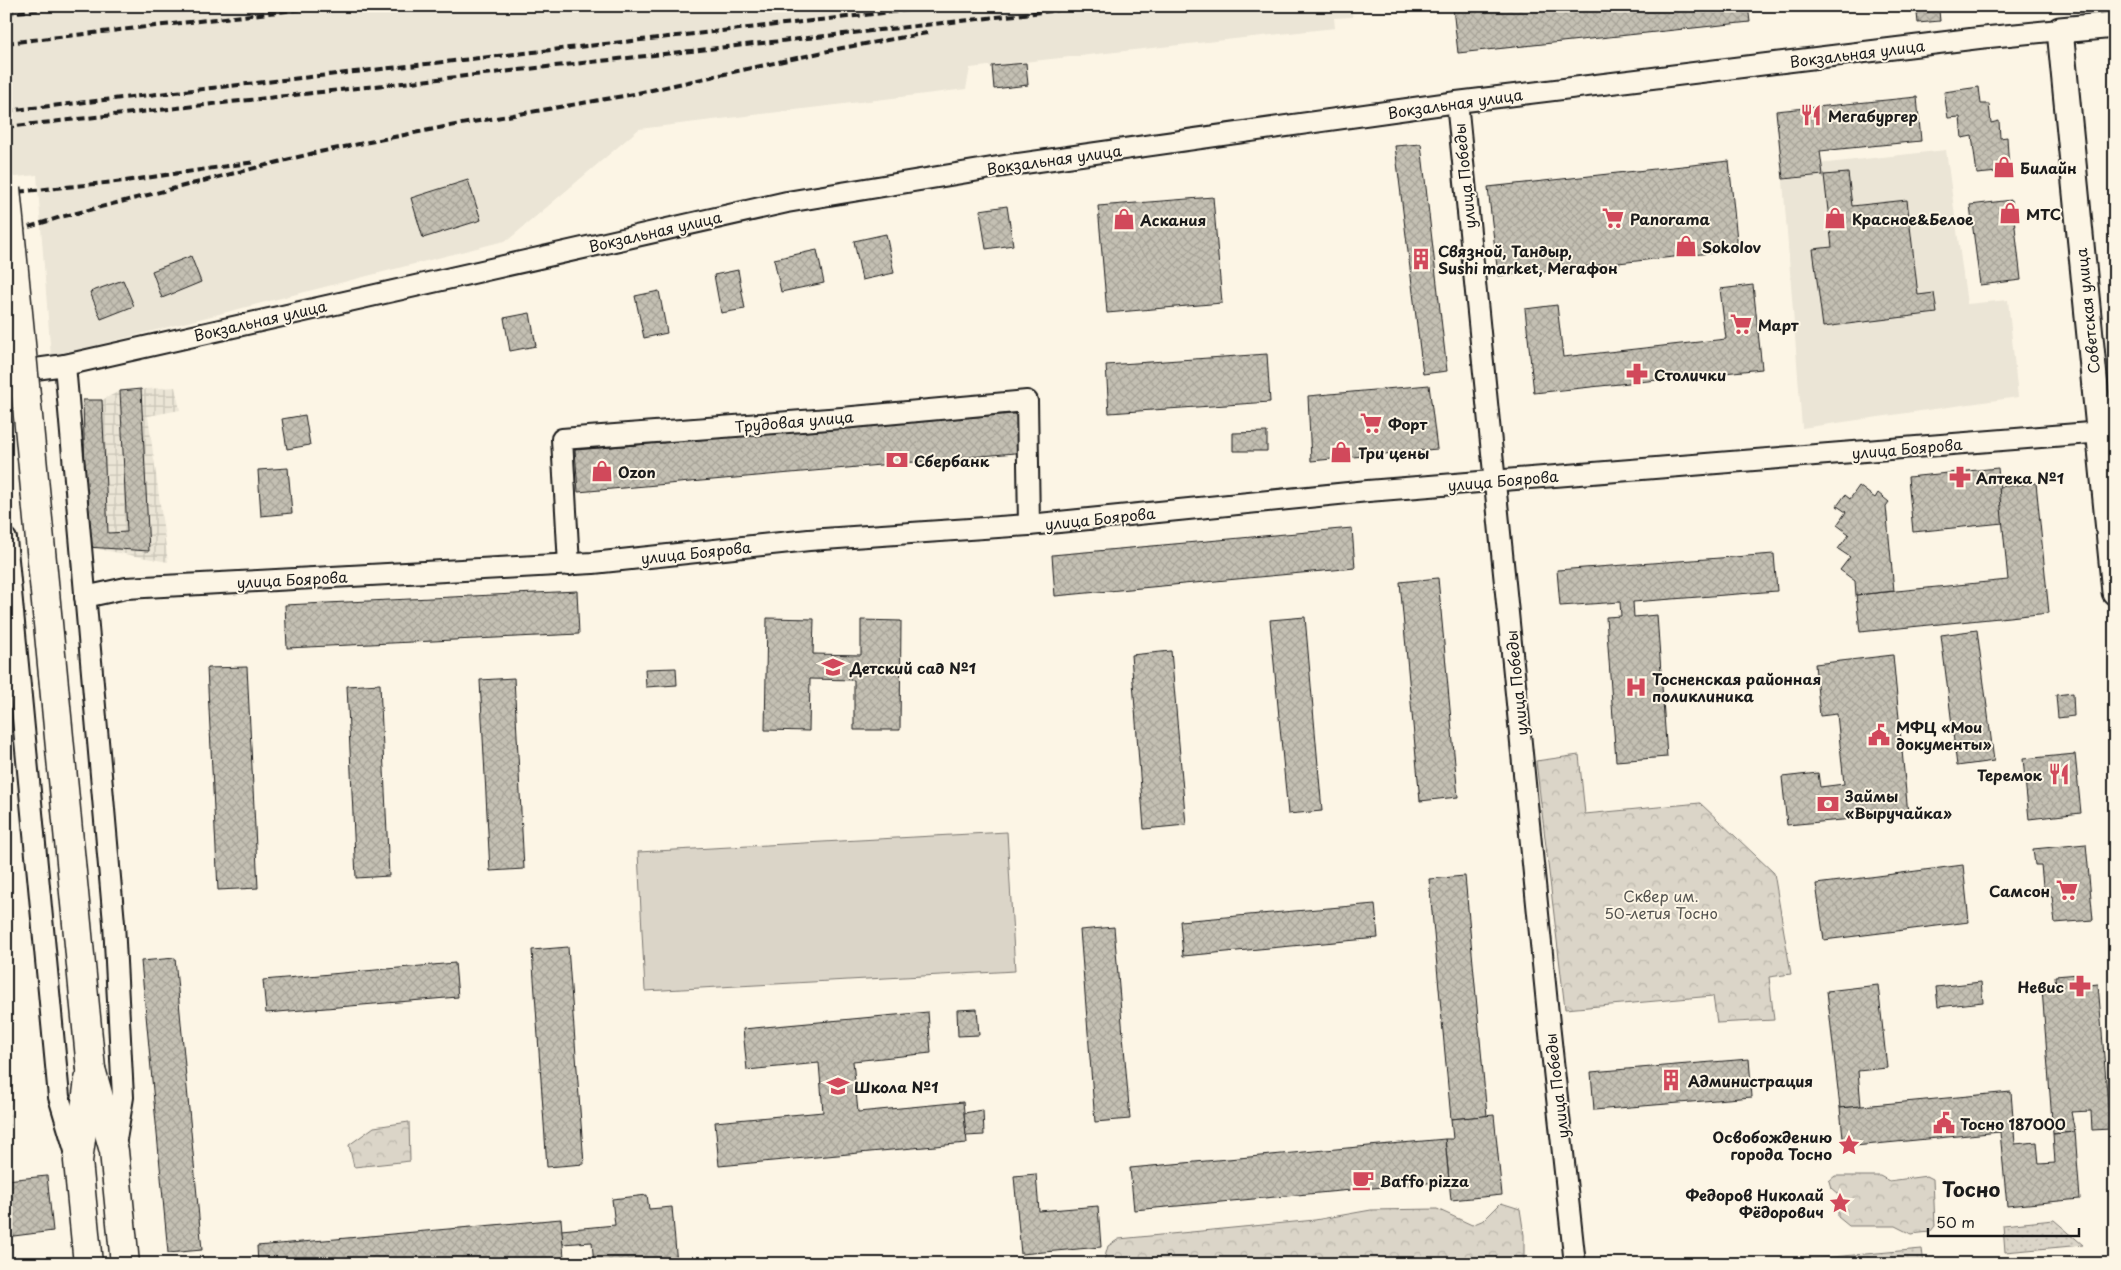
<svg xmlns="http://www.w3.org/2000/svg" width="2121" height="1270" viewBox="0 0 2121 1270" font-family="'Playpen Sans',sans-serif">
<defs>
<pattern id="industrial-grid" width="8" height="8" patternUnits="userSpaceOnUse" patternTransform="scale(1.25)"><rect width="8" height="8" fill="#ebe5d6"/><path d="M0 4h8M4 0v8" fill="none" stroke="#c9c4b7"/></pattern>
<pattern id="grass-dots" width="8" height="8" patternUnits="userSpaceOnUse" patternTransform="scale(1.25)"><rect width="8" height="8" fill="#dbd5c8"/><path d="M2 2h.1M6 6h.1" fill="none" stroke="#bbb6ab" stroke-width="1.8" stroke-linecap="round"/></pattern>
<pattern id="forest-crowns" width="20" height="18" patternUnits="userSpaceOnUse" patternTransform="scale(1.25)"><rect width="20" height="18" fill="#dbd5c8"/><path d="M2 6a3 3 0 1 1 6 0M12 15a3 3 0 1 1 6 0" fill="none" stroke="#bbb6ab"/></pattern>
<pattern id="building-cross-hatch" width="8" height="8" patternUnits="userSpaceOnUse" patternTransform="scale(1.25)"><rect width="8" height="8" fill="#c4c0b3"/><path d="M0 0l8 8M0 8l8-8" fill="none" stroke="#a8a499"/></pattern>
</defs>
<rect width="100%" height="100%" fill="#fcf5e5"/>
<filter id="ink" filterUnits="userSpaceOnUse"><feTurbulence type="fractalNoise" baseFrequency=".02" numOctaves="2"/><feDisplacementMap in="SourceGraphic" scale="10" xChannelSelector="R" yChannelSelector="G"/><feConvolveMatrix kernelMatrix="1 2 1 2 8 2 1 2 1" color-interpolation-filters="sRGB"/></filter>
<g filter="url(#ink)">
<!-- built -->
<g fill="#ebe5d6">
<path d="M 6,6 L 1349,6 L 1353,17 L 1334,18 L 1335,28 L 970,68 L 966,89 L 639,129 L 508,240 L 51,357 L 37,175 L 6,178 Z"/>
<path d="M 1946,150 L 1967,304 L 2008,300 L 2018,397 L 1802,428 L 1782,168 Z"/>
</g>
<!-- industrial -->
<g fill="url(#industrial-grid)">
<path d="M 175,387 L 180,410 L 148,416 L 168,562 L 87,547 L 83,401 L 102,400 L 120,391 Z"/>
<path d="M 6,907 L 12,1167 L 6,1168 Z"/>
</g>
<!-- grass -->
<g fill="url(#grass-dots)" stroke="#7c7872">
<path d="M 2054,1220 L 2083,1245 L 2005,1252 L 2003,1225 Z"/>
<path d="M 1922,1249 L 1924,1264 L 1753,1264 Z"/>
</g>
<!-- forest -->
<g fill="url(#forest-crowns)" stroke="#7c7872">
<path d="M 1579,755 L 1585,814 L 1700,803 L 1774,873 L 1791,974 L 1769,977 L 1774,1020 L 1717,1023 L 1713,996 L 1565,1009 L 1536,761 Z"/>
<path d="M 409,1122 L 410,1161 L 354,1167 L 349,1145 L 374,1127 Z"/>
<path d="M 1835,1176 L 1880,1176 L 1889,1181 L 1927,1176 L 1933,1179 L 1935,1226 L 1930,1232 L 1911,1234 L 1895,1226 L 1849,1226 L 1838,1217 L 1838,1194 L 1831,1188 L 1829,1181 Z"/>
<path d="M 1501,1203 L 1520,1209 L 1524,1235 L 1524,1259 L 1518,1264 L 1103,1264 L 1108,1246 L 1119,1239 L 1315,1220 L 1371,1210 L 1437,1209 L 1472,1225 L 1484,1220 Z"/>
</g>
<!-- pitch -->
<path fill="#dbd5c8" stroke="#7c7872" d="M 1007,832 L 1015,971 L 645,991 L 638,852 Z"/>
<!-- building -->
<g fill="url(#building-cross-hatch)" stroke="#1c1c1c">
<path d="M 1748,6 L 1750,22 L 1458,53 L 1453,8 Z"/>
<path d="M 1939,11 L 1940,21 L 1918,23 L 1917,13 Z"/>
<path d="M 1026,63 L 1028,85 L 994,89 L 992,66 Z"/>
<path d="M 1979,87 L 1981,104 L 1989,104 L 1991,123 L 1999,121 L 2000,138 L 2007,137 L 2009,171 L 1977,174 L 1972,136 L 1962,138 L 1960,117 L 1948,118 L 1944,92 Z"/>
<path d="M 1917,97 L 1921,141 L 1820,151 L 1823,175 L 1783,179 L 1776,111 Z"/>
<path d="M 1421,144 L 1447,371 L 1423,374 L 1395,146 Z"/>
<path d="M 1729,161 L 1738,250 L 1498,276 L 1488,187 Z"/>
<path d="M 1848,173 L 1852,206 L 1907,200 L 1918,295 L 1934,293 L 1937,313 L 1823,327 L 1813,249 L 1832,247 L 1824,175 Z"/>
<path d="M 468,180 L 481,220 L 423,238 L 411,198 Z"/>
<path d="M 1213,197 L 1222,303 L 1107,313 L 1098,206 Z"/>
<path d="M 2012,200 L 2021,280 L 1980,285 L 1970,205 Z"/>
<path d="M 1007,206 L 1013,245 L 986,249 L 980,210 Z"/>
<path d="M 886,234 L 894,273 L 862,280 L 854,241 Z"/>
<path d="M 817,250 L 824,283 L 781,292 L 774,259 Z"/>
<path d="M 191,256 L 201,282 L 162,298 L 152,271 Z"/>
<path d="M 738,270 L 745,309 L 721,313 L 714,275 Z"/>
<path d="M 123,280 L 134,306 L 101,319 L 90,292 Z"/>
<path d="M 1753,285 L 1762,369 L 1534,393 L 1525,309 L 1557,305 L 1563,357 L 1726,339 L 1720,289 Z"/>
<path d="M 659,291 L 667,333 L 644,338 L 635,296 Z"/>
<path d="M 530,313 L 536,346 L 510,351 L 504,318 Z"/>
<path d="M 1267,354 L 1270,402 L 1109,413 L 1106,365 Z"/>
<path d="M 1429,385 L 1437,449 L 1311,461 L 1308,396 Z"/>
<path d="M 141,389 L 149,551 L 87,547 L 83,400 L 102,400 L 108,533 L 127,532 L 120,391 Z"/>
<path d="M 1024,413 L 1026,452 L 578,492 L 575,450 Z"/>
<path d="M 305,415 L 310,445 L 287,449 L 282,419 Z"/>
<path d="M 1267,432 L 1267,451 L 1233,451 L 1233,433 Z"/>
<path d="M 288,468 L 292,513 L 261,516 L 258,470 Z"/>
<path d="M 1998,468 L 2003,523 L 1913,532 L 1908,477 Z"/>
<path d="M 2036,483 L 2049,613 L 1860,632 L 1856,595 L 2008,580 L 1999,487 Z"/>
<path d="M 1859,486 L 1875,498 L 1878,493 L 1889,502 L 1886,506 L 1894,591 L 1856,595 L 1855,581 L 1840,570 L 1850,557 L 1838,549 L 1849,534 L 1837,525 L 1846,512 L 1837,506 L 1845,495 L 1850,499 Z"/>
<path d="M 1352,528 L 1355,568 L 1055,596 L 1052,555 Z"/>
<path d="M 1774,554 L 1777,591 L 1633,602 L 1634,617 L 1657,615 L 1667,757 L 1616,761 L 1606,617 L 1621,616 L 1620,602 L 1560,606 L 1557,570 Z"/>
<path d="M 1438,578 L 1458,797 L 1420,801 L 1400,582 Z"/>
<path d="M 577,591 L 579,634 L 287,648 L 285,605 Z"/>
<path d="M 1305,617 L 1322,811 L 1288,814 L 1270,620 Z"/>
<path d="M 767,618 L 814,619 L 813,654 L 861,655 L 861,620 L 901,621 L 900,730 L 854,730 L 854,680 L 810,679 L 809,731 L 765,730 Z"/>
<path d="M 1977,630 L 1994,761 L 1957,766 L 1941,635 Z"/>
<path d="M 1171,651 L 1186,825 L 1144,829 L 1131,655 Z"/>
<path d="M 1893,655 L 1908,814 L 1787,825 L 1782,777 L 1818,773 L 1820,787 L 1844,784 L 1837,714 L 1820,716 L 1815,664 Z"/>
<path d="M 247,667 L 258,888 L 218,890 L 207,668 Z"/>
<path d="M 676,668 L 677,685 L 646,687 L 645,669 Z"/>
<path d="M 514,678 L 524,869 L 490,871 L 480,680 Z"/>
<path d="M 380,684 L 389,876 L 356,878 L 347,686 Z"/>
<path d="M 2073,693 L 2074,716 L 2058,718 L 2056,695 Z"/>
<path d="M 2075,754 L 2081,813 L 2029,819 L 2023,759 Z"/>
<path d="M 2086,844 L 2093,920 L 2055,923 L 2052,896 L 2044,896 L 2041,865 L 2035,865 L 2033,849 Z"/>
<path d="M 1963,865 L 1969,922 L 1824,940 L 1816,884 Z"/>
<path d="M 1465,876 L 1487,1116 L 1451,1119 L 1429,879 Z"/>
<path d="M 1375,904 L 1378,938 L 1183,956 L 1180,921 Z"/>
<path d="M 1114,927 L 1130,1119 L 1095,1122 L 1080,930 Z"/>
<path d="M 568,947 L 584,1164 L 547,1167 L 532,950 Z"/>
<path d="M 175,958 L 202,1250 L 168,1253 L 141,961 Z"/>
<path d="M 455,963 L 458,997 L 266,1013 L 263,980 Z"/>
<path d="M 2079,974 L 2080,986 L 2098,984 L 2110,1129 L 2092,1130 L 2091,1111 L 2071,1112 L 2075,1132 L 2053,1134 L 2042,989 L 2056,987 L 2055,976 Z"/>
<path d="M 1981,982 L 1983,1002 L 1938,1007 L 1936,987 Z"/>
<path d="M 1878,985 L 1887,1068 L 1858,1071 L 1861,1106 L 1840,1108 L 1827,991 Z"/>
<path d="M 977,1009 L 979,1035 L 958,1036 L 957,1010 Z"/>
<path d="M 928,1012 L 931,1053 L 853,1061 L 858,1112 L 963,1102 L 967,1143 L 719,1166 L 715,1122 L 823,1112 L 819,1063 L 747,1070 L 743,1029 Z"/>
<path d="M 1749,1059 L 1752,1097 L 1594,1110 L 1591,1072 Z"/>
<path d="M 2011,1092 L 2015,1144 L 2037,1142 L 2039,1164 L 2055,1163 L 2053,1134 L 2075,1132 L 2080,1199 L 2007,1206 L 2000,1132 L 1844,1147 L 1840,1108 Z"/>
<path d="M 983,1110 L 984,1135 L 966,1136 L 964,1113 Z"/>
<path d="M 1494,1115 L 1502,1195 L 1451,1200 L 1445,1139 L 1453,1139 L 1451,1119 Z"/>
<path d="M 1445,1139 L 1449,1181 L 1134,1210 L 1130,1168 Z"/>
<path d="M 1036,1174 L 1039,1211 L 1098,1206 L 1101,1247 L 1021,1254 L 1014,1176 Z"/>
<path d="M 47,1176 L 53,1231 L 6,1237 L 6,1180 Z"/>
<path d="M 647,1195 L 649,1209 L 672,1207 L 677,1264 L 594,1264 L 592,1242 L 562,1244 L 561,1230 L 615,1225 L 612,1199 Z"/>
<path d="M 561,1219 L 564,1258 L 497,1264 L 258,1264 L 257,1246 Z"/>
</g>
<g fill="none" stroke-linecap="round" stroke-linejoin="round">
<!-- minor casing -->
<g stroke="#1c1c1c" stroke-width="24">
<g id="minor">
<path d="M 1457,102 L 1549,1024 L 1575,1264"/>
<path d="M 65,365 L 114,923 L 123,1097 L 115,1145"/>
<path d="M 6,373 L 65,365 L 787,202 L 1010,165 L 1457,102 L 1979,38 L 2060,30"/>
<path d="M 6,539 L 59,1097 L 76,1154"/>
<path d="M 569,565 L 562,439 L 842,418 L 1027,401 L 1029,525"/>
<path d="M 85,597 L 126,588 L 593,563 L 809,540 L 1029,525 L 1368,491 L 2115,431"/>
</g>
</g>
<!-- tertiary casing -->
<g stroke="#1c1c1c" stroke-width="29">
<path id="tertiary" d="M 2115,25 L 2060,30 L 2115,592"/>
</g>
<!-- secondary casing -->
<g stroke="#1c1c1c" stroke-width="31">
<g id="secondary">
<path d="M 91,1069 L 114,1151 L 125,1264"/>
<path d="M 88,1264 L 78,1161 L 89,1080"/>
</g>
</g>
<!-- minor -->
<use href="#minor" stroke="#fcf5e5" stroke-width="20"/>
<!-- tertiary -->
<use href="#tertiary" stroke="#fcf5e5" stroke-width="25"/>
<!-- secondary -->
<use href="#secondary" stroke="#fcf5e5" stroke-width="28"/>
<!-- rail -->
<g stroke="#1c1c1c" stroke-width="4" stroke-dasharray="8 4" stroke-linecap="butt">
<path d="M 6,13 L 73,6"/>
<path d="M 6,43 L 330,6"/>
<path d="M 6,111 L 945,6"/>
<path d="M 6,127 L 1096,6"/>
<path d="M 6,193 L 125,181 L 255,162"/>
<path d="M 6,234 L 61,217 L 314,153 L 444,127 L 629,95 L 842,48 L 927,33"/>
</g>
<!-- secondary-bridge casing -->
<g stroke="#1c1c1c" stroke-width="31" stroke-linecap="butt">
<path id="secondary-bridge" d="M 6,188 L 91,1069"/>
</g>
<!-- secondary-bridge -->
<use href="#secondary-bridge" stroke="#fcf5e5" stroke-width="28"/>
</g>
</g>
<!-- icons -->
<defs>
<g id="restaurant-bare" transform="scale(1.725)"><path d="M-5-6h1v4h1v-4h1v4h1v-4h1v5L-1.5 .5V6h-2V.5L-5-1ZM5-6V6H3V1.5H1.5Q1.5-4 5-6Z" fill="#d1495b" stroke="#fcf5e5" stroke-width="2.5" paint-order="stroke"/></g>
<g id="shop-bare" transform="scale(1.725)"><path d="M-5-2.5h2.3a2.7 3.5 0 0 1 5.4 0H5L5.5 6h-11ZM-1.5-2.5h3a1.5 2.3 0 0 0-3 0Z" fill="#d1495b" stroke="#fcf5e5" stroke-width="2.5" paint-order="stroke"/></g>
<g id="supermarket-bare" transform="scale(1.725)"><path d="M-6-5.5h2.5l.6 2H6L4.5 2H-2.5L-4.4-4H-6ZM-1.5 3.2a1.3 1.3 0 1 0 .1 0ZM3 3.2a1.3 1.3 0 1 0 .1 0Z" fill="#d1495b" stroke="#fcf5e5" stroke-width="2.5" paint-order="stroke"/></g>
<g id="building-bare" transform="scale(1.725)"><path d="M-4-6H4V6H1V3H-1V6H-4ZM-2.5-4.3h1.7v1.8h-1.7ZM.8-4.3h1.7v1.8H.8ZM-2.5-1h1.7V.8h-1.7ZM.8-1h1.7V.8H.8Z" fill="#d1495b" stroke="#fcf5e5" stroke-width="2.5" paint-order="stroke"/></g>
<g id="pharmacy-bare" transform="scale(1.725)"><path d="M-2-6h4v4h4v4h-4v4h-4v-4h-4v-4h4Z" fill="#d1495b" stroke="#fcf5e5" stroke-width="2.5" paint-order="stroke"/></g>
<g id="bank-bare" transform="scale(1.725)"><path d="M-6-4H6V4H-6ZM0-2.3a2.3 2.3 0 1 0 0 4.6a2.3 2.3 0 1 0 0-4.6Z" fill="#d1495b" stroke="#fcf5e5" stroke-width="2.5" paint-order="stroke"/></g>
<g id="school-bare" transform="scale(1.725)"><path d="M0-5L7-2L0 1L-7-2ZM-4 1L0 2.5L4 1V4Q0 6-4 4Z" fill="#d1495b" stroke="#fcf5e5" stroke-width="2.5" paint-order="stroke"/></g>
<g id="hospital-bare" transform="scale(1.725)"><path d="M-5-5h3v3.5h4V-5h3V5h-3V1.5h-4V5h-3Z" fill="#d1495b" stroke="#fcf5e5" stroke-width="2.5" paint-order="stroke"/></g>
<g id="civic-bare" transform="scale(1.725)"><path d="M-.6-6.5H3V-4.5H.6V-3L4-1V1h2V6H-6V1h2V-1L-.6-3ZM-1.2 2.5V6h2.4V2.5Z" fill="#d1495b" stroke="#fcf5e5" stroke-width="2.5" paint-order="stroke"/></g>
<g id="sight-bare" transform="scale(1.725)"><path d="M0-6L1.8-2.2L6-1.7L2.9 1.2L3.7 5.4L0 3.3L-3.7 5.4L-2.9 1.2L-6-1.7L-1.8-2.2Z" fill="#d1495b" stroke="#fcf5e5" stroke-width="2.5" paint-order="stroke"/></g>
<g id="cafe-bare" transform="scale(1.725)"><path d="M-5.5-4.5H6V0H3Q3 3.5 0 3.5H-2.5Q-5.5 3.5-5.5 0ZM3-3.2v2h1.7v-2ZM-6 4.5H4V6H-6Z" fill="#d1495b" stroke="#fcf5e5" stroke-width="2.5" paint-order="stroke"/></g>
</defs>
<g fill-rule="evenodd">
<use href="#restaurant-bare" x="1811" y="115"/>
<use href="#shop-bare" x="2004" y="167"/>
<use href="#shop-bare" x="2010" y="213"/>
<use href="#supermarket-bare" x="1613" y="218"/>
<use href="#shop-bare" x="1835" y="218"/>
<use href="#shop-bare" x="1124" y="219"/>
<use href="#shop-bare" x="1686" y="246"/>
<use href="#building-bare" x="1421" y="259"/>
<use href="#supermarket-bare" x="1741" y="324"/>
<use href="#pharmacy-bare" x="1637" y="374"/>
<use href="#supermarket-bare" x="1371" y="423"/>
<use href="#shop-bare" x="1341" y="452"/>
<use href="#bank-bare" x="897" y="460"/>
<use href="#shop-bare" x="602" y="471"/>
<use href="#pharmacy-bare" x="1960" y="477"/>
<use href="#school-bare" x="833" y="667"/>
<use href="#hospital-bare" x="1636" y="687"/>
<use href="#civic-bare" x="1879" y="735"/>
<use href="#restaurant-bare" x="2059" y="774"/>
<use href="#bank-bare" x="1828" y="804"/>
<use href="#supermarket-bare" x="2067" y="890"/>
<use href="#pharmacy-bare" x="2080" y="986"/>
<use href="#building-bare" x="1671" y="1080"/>
<use href="#school-bare" x="838" y="1086"/>
<use href="#civic-bare" x="1944" y="1123"/>
<use href="#sight-bare" x="1849" y="1145"/>
<use href="#cafe-bare" x="1363" y="1180"/>
<use href="#sight-bare" x="1840" y="1203"/>
</g>
<g text-anchor="middle" dominant-baseline="central" stroke-width="4" stroke-linejoin="round" paint-order="stroke">
<!-- street labels -->
<g font-size="15" fill="#1c1c1c" stroke="#fcf5e5">
<text transform="translate(1857 53) rotate(-7)">Вокзальная улица</text>
<text transform="translate(1455 103) rotate(-8)">Вокзальная улица</text>
<text transform="translate(1054 159) rotate(-8)">Вокзальная улица</text>
<text transform="translate(1464 176) rotate(-96)">улица Победы</text>
<text transform="translate(655 231) rotate(-13)">Вокзальная улица</text>
<text transform="translate(2087 311) rotate(-96)">Советская улица</text>
<text transform="translate(260 320) rotate(-13)">Вокзальная улица</text>
<text transform="translate(794 421) rotate(-5)">Трудовая улица</text>
<text transform="translate(1907 448) rotate(-5)">улица Боярова</text>
<text transform="translate(1503 480) rotate(-5)">улица Боярова</text>
<text transform="translate(1100 518) rotate(-6)">улица Боярова</text>
<text transform="translate(696 552) rotate(-6)">улица Боярова</text>
<text transform="translate(292 579) rotate(-3)">улица Боярова</text>
<text transform="translate(1516 683) rotate(-96)">улица Победы</text>
<text transform="translate(1556 1086) rotate(-97)">улица Победы</text>
</g>
<!-- poi labels -->
<g font-size="15" font-weight="bold" fill="#1c1c1c" stroke="#fcf5e5" text-anchor="start">
<text x="1828" y="115">Мегабургер</text>
<text x="2020" y="167">Билайн</text>
<text x="2026" y="213">МТС</text>
<text x="1630" y="218">Panorama</text>
<text x="1852" y="218">Красное&amp;Белое</text>
<text x="1140" y="219">Аскания</text>
<text x="1702" y="246">Sokolov</text>
<text x="1438" y="250">Связной, Тандыр,<tspan x="1438" dy="17">Sushi market, Мегафон</tspan></text>
<text x="1758" y="324">Март</text>
<text x="1654" y="374">Столички</text>
<text x="1388" y="423">Форт</text>
<text x="1358" y="452">Три цены</text>
<text x="914" y="460">Сбербанк</text>
<text x="618" y="471">Ozon</text>
<text x="1976" y="477">Аптека №1</text>
<text x="850" y="667">Детский сад №1</text>
<text x="1652" y="678">Тосненская районная<tspan x="1652" dy="17">поликлиника</tspan></text>
<text x="1896" y="726">МФЦ «Мои<tspan x="1896" dy="17">документы»</tspan></text>
<text x="2042" y="774" text-anchor="end">Теремок</text>
<text x="1845" y="795">Займы<tspan x="1845" dy="17">«Выручайка»</tspan></text>
<text x="2050" y="890" text-anchor="end">Самсон</text>
<text x="2064" y="986" text-anchor="end">Невис</text>
<text x="1688" y="1080">Администрация</text>
<text x="854" y="1086">Школа №1</text>
<text x="1960" y="1123">Тосно 187000</text>
<text x="1832" y="1136" text-anchor="end">Освобождению<tspan x="1832" dy="17">города Тосно</tspan></text>
<text x="1380" y="1180">Baffo pizza</text>
<text x="1824" y="1194" text-anchor="end">Федоров Николай<tspan x="1824" dy="17">Фёдорович</tspan></text>
</g>
<!-- park labels -->
<g font-size="15" fill="#555450" stroke="#fcf5e5">
<text x="1661" y="895">Сквер им.<tspan x="1661" dy="17">50-летия Тосно</tspan></text>
</g>
<!-- district labels -->
<g font-size="20" font-weight="bold" fill="#1c1c1c" stroke="#fcf5e5">
<text x="1971" y="1189">Тосно</text>
</g>
</g>
<!-- margin -->
<rect width="2121" height="1270" fill="none" stroke="#fcf5e5" stroke-width="25"/>
<rect x="12" y="12" width="2096" height="1245" fill="none" stroke="#1c1c1c" stroke-width="2" filter="url(#ink)"/>
<!-- scale -->
<path d="M1928 1228v8h151v-8" fill="none" stroke="#1c1c1c" stroke-width="2.5"/>
<text x="1936" y="1228" font-size="15" fill="#1c1c1c" stroke="#fcf5e5" stroke-width="4" paint-order="stroke">50 m</text>
</svg>
